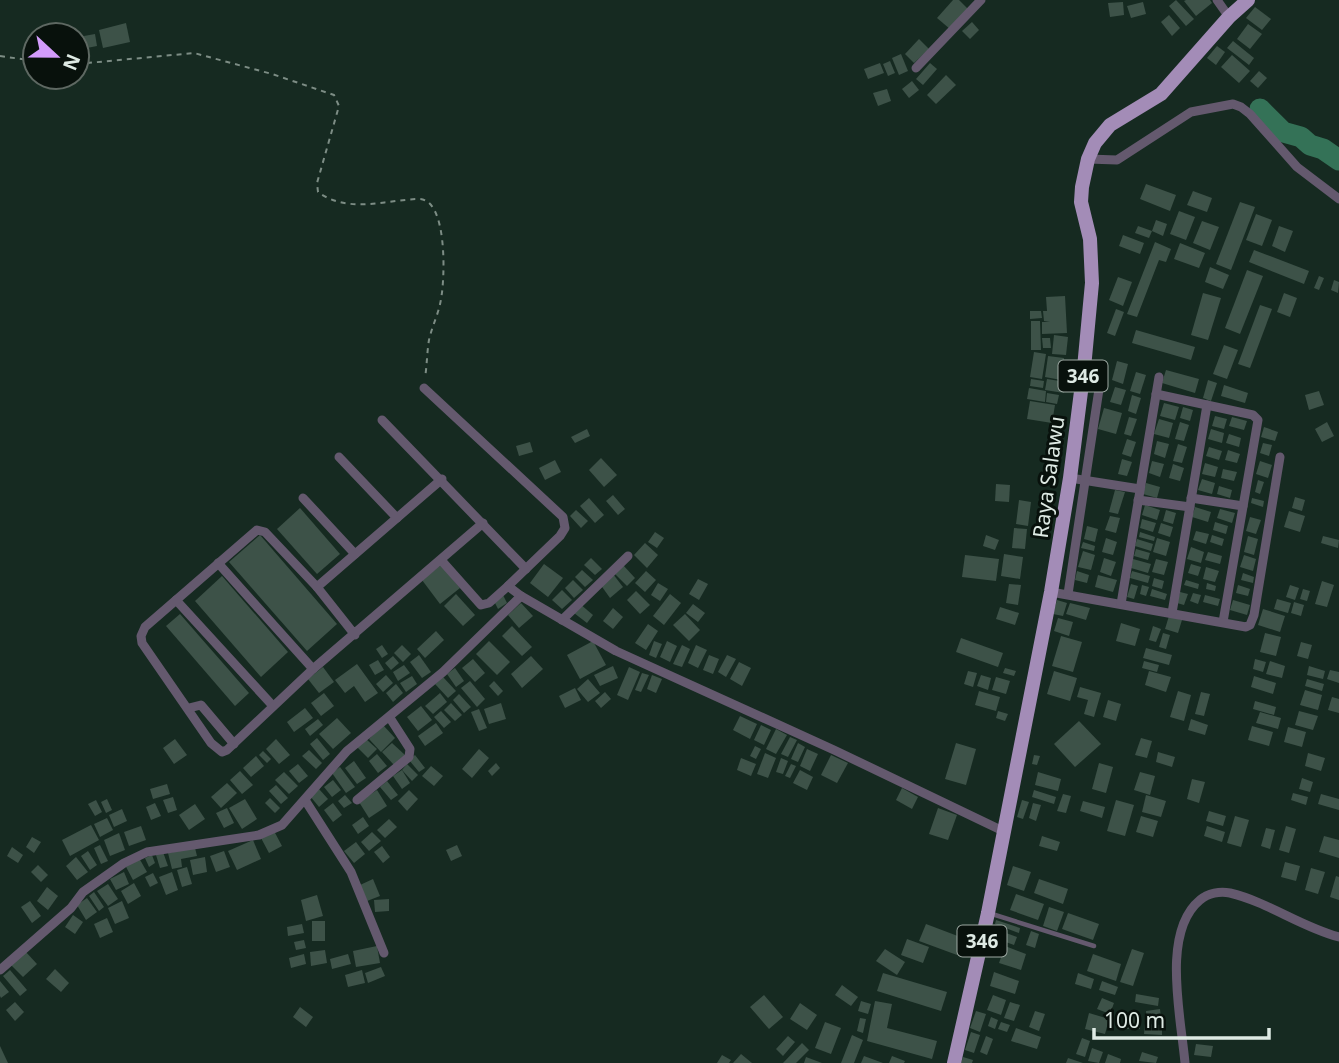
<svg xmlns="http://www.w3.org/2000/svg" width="1339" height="1063" viewBox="0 0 1339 1063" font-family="'Noto Sans',sans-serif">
<rect width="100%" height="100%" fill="#162a21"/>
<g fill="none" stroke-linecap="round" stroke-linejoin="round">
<!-- river -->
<path stroke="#347257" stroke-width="21" d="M 1260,109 L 1283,132 L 1301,137 L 1310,145 L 1323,149 L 1339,160"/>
</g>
<!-- building -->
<g fill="#3d5248">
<path d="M 953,0 L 959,0 L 968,9 L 950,29 L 937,18 Z"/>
<path d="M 1176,0 L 1194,19 L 1186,26 L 1169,6 Z"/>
<path d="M 1186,0 L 1210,0 L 1212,3 L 1196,16 L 1184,1 Z"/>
<path d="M 1123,2 L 1124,15 L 1110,17 L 1108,3 Z"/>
<path d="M 1143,2 L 1146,14 L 1131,18 L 1127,6 Z"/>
<path d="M 1255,7 L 1271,19 L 1262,30 L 1246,18 Z"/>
<path d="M 1169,15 L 1180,28 L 1172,36 L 1161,22 Z"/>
<path d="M 972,22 L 979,30 L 970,39 L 962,31 Z"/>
<path d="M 126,23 L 130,42 L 103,48 L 99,30 Z"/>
<path d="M 1248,24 L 1262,34 L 1250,49 L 1237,39 Z"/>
<path d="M 95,34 L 97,46 L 87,48 L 84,36 Z"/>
<path d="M 919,39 L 929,49 L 914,63 L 905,54 Z"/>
<path d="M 1233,41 L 1254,58 L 1249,65 L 1227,48 Z"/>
<path d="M 1217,46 L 1225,52 L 1216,65 L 1207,58 Z"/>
<path d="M 901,54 L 908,71 L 899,75 L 892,58 Z"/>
<path d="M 1232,55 L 1250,71 L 1239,83 L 1221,67 Z"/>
<path d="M 890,61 L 895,73 L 888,76 L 883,64 Z"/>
<path d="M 880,63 L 884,73 L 868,79 L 864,69 Z"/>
<path d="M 930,63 L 937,69 L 923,85 L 916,79 Z"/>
<path d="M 1259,71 L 1267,78 L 1258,88 L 1250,81 Z"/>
<path d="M 946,75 L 956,85 L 936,104 L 927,95 Z"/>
<path d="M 912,81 L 919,90 L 909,98 L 902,89 Z"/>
<path d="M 887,89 L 891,101 L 878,106 L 873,93 Z"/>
<path d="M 1146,184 L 1176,195 L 1170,211 L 1140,199 Z"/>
<path d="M 1193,191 L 1212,198 L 1207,212 L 1187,205 Z"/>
<path d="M 1240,202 L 1255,207 L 1231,270 L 1216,264 Z"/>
<path d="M 1179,211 L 1195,217 L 1186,240 L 1170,234 Z"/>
<path d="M 1256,214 L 1272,220 L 1262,246 L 1246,240 Z"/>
<path d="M 1156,220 L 1167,224 L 1163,236 L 1152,231 L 1149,238 L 1135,233 L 1138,226 L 1152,231 Z"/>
<path d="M 1202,221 L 1219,227 L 1210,250 L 1193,243 Z"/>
<path d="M 1279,226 L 1293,231 L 1285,252 L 1272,246 Z"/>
<path d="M 1123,235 L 1144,243 L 1140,254 L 1119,246 Z"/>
<path d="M 1155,242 L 1171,249 L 1166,262 L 1159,260 L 1137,317 L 1127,314 Z"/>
<path d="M 1180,243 L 1205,253 L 1199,268 L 1174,259 Z"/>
<path d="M 1254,250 L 1309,271 L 1304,284 L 1249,262 Z"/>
<path d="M 1210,267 L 1229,275 L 1223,289 L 1205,282 Z"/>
<path d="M 1247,270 L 1263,276 L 1240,334 L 1225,328 Z"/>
<path d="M 1319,276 L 1324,278 L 1319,290 L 1314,288 Z"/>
<path d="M 1118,277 L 1132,282 L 1123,306 L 1109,300 Z"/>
<path d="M 1334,280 L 1339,282 L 1338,293 L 1331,290 Z"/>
<path d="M 1203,293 L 1221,298 L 1208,340 L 1191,335 Z"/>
<path d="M 1284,293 L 1297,298 L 1290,317 L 1277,312 Z"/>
<path d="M 1065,296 L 1067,333 L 1042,334 L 1042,322 L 1050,322 L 1044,321 L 1043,311 L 1047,311 L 1046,297 Z"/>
<path d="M 1260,305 L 1272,309 L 1250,368 L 1238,364 Z"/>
<path d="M 1116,309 L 1124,312 L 1115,336 L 1107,333 Z"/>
<path d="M 1030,311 L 1041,311 L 1042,318 L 1030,319 Z"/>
<path d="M 1031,321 L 1040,321 L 1041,350 L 1031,350 Z"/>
<path d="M 1136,330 L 1195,347 L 1191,360 L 1132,343 Z"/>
<path d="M 1054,335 L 1068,337 L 1066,355 L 1052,354 Z"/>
<path d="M 1042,338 L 1050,338 L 1051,348 L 1043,348 Z"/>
<path d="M 1224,345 L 1238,350 L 1227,379 L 1213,374 Z"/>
<path d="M 1034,352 L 1046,354 L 1042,379 L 1030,377 Z"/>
<path d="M 1048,356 L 1064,358 L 1061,380 L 1045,377 Z"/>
<path d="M 1117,361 L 1128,364 L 1123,384 L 1112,380 Z"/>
<path d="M 1166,370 L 1199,379 L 1195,393 L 1162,383 Z"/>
<path d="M 1136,372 L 1146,375 L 1140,394 L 1130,391 Z"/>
<path d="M 1031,379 L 1044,381 L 1043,388 L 1030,386 Z"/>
<path d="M 1047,379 L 1066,382 L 1064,393 L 1045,390 Z"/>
<path d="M 1208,380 L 1217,383 L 1211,401 L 1203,398 Z"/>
<path d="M 1224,385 L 1248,393 L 1245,403 L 1221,396 Z"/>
<path d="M 1115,387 L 1126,390 L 1121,405 L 1110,402 Z"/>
<path d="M 1029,388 L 1046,391 L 1045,402 L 1027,399 Z"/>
<path d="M 1319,391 L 1324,405 L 1309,410 L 1305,395 Z"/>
<path d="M 1047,393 L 1059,395 L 1057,404 L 1046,402 Z"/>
<path d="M 1132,395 L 1141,398 L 1136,414 L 1128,411 Z"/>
<path d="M 1030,401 L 1055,405 L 1052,423 L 1027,419 Z"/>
<path d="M 1164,403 L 1179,407 L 1175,420 L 1160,416 Z"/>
<path d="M 1183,407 L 1193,410 L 1190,421 L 1180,418 Z"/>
<path d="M 1104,408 L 1122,413 L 1116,434 L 1098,429 Z"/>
<path d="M 1215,416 L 1227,419 L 1224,429 L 1212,426 Z"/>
<path d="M 1129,417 L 1137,419 L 1131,436 L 1124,434 Z"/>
<path d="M 1232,417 L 1247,421 L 1244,430 L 1229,426 Z"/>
<path d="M 1159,419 L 1173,423 L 1169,438 L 1154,434 Z"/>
<path d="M 1180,422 L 1189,425 L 1184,441 L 1175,439 Z"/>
<path d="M 1327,422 L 1334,436 L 1322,442 L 1315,429 Z"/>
<path d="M 1264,427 L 1278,432 L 1275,441 L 1261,437 Z"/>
<path d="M 587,429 L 590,436 L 575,443 L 571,437 Z"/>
<path d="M 1211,429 L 1224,433 L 1222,443 L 1208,439 Z"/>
<path d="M 1229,434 L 1241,438 L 1239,447 L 1226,443 Z"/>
<path d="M 1127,439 L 1136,442 L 1131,457 L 1122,454 Z"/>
<path d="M 1157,441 L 1169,444 L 1165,458 L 1154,454 Z"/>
<path d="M 530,442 L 533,452 L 519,456 L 516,446 Z"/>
<path d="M 1263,443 L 1272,445 L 1269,456 L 1260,453 Z"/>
<path d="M 1178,444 L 1187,447 L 1182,463 L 1173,461 Z"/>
<path d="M 1209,447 L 1222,451 L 1219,460 L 1206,456 Z"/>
<path d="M 1228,450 L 1240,454 L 1237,463 L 1225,460 Z"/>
<path d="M 601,458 L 617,475 L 604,487 L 589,470 Z"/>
<path d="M 1122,459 L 1132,462 L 1127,476 L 1118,474 Z"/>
<path d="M 555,460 L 561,472 L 545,480 L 539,468 Z"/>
<path d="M 1152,461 L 1164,464 L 1160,477 L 1149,473 Z"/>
<path d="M 1260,461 L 1272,465 L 1268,478 L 1256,474 Z"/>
<path d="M 1205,463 L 1218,467 L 1215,477 L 1202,474 Z"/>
<path d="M 1173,464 L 1184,468 L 1180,481 L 1169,478 Z"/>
<path d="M 1223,469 L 1237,472 L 1234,481 L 1221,478 Z"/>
<path d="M 1202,479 L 1215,483 L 1212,494 L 1198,490 Z"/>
<path d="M 1258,480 L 1264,482 L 1260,494 L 1255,492 Z"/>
<path d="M 1146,483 L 1160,487 L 1157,498 L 1143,494 Z"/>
<path d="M 996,484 L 1010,485 L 1009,502 L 995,501 Z"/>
<path d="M 1219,486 L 1232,490 L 1230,498 L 1217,494 Z"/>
<path d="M 1115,490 L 1125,492 L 1118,514 L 1109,512 Z"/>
<path d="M 613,495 L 625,509 L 618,515 L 606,501 Z"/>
<path d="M 1295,497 L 1305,500 L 1302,511 L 1292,508 Z"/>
<path d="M 589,498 L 604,515 L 595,523 L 580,506 Z"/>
<path d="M 1252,498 L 1264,501 L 1263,507 L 1251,503 Z"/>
<path d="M 1019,500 L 1031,502 L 1028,526 L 1016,524 Z"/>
<path d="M 1145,505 L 1160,510 L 1157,520 L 1142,515 Z"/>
<path d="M 1195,507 L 1211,512 L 1208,522 L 1192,517 Z"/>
<path d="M 300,508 L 340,554 L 317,574 L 277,529 Z"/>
<path d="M 1220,509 L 1235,513 L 1232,523 L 1217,518 Z"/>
<path d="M 576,510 L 588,521 L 581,528 L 570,516 Z"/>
<path d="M 1166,510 L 1176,513 L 1173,524 L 1163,521 Z"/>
<path d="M 1289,511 L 1305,516 L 1300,532 L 1284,527 Z"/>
<path d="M 1110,516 L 1120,518 L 1116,533 L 1105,530 Z"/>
<path d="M 1250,517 L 1261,520 L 1256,534 L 1246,531 Z"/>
<path d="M 1142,519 L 1156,523 L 1153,532 L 1140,528 Z"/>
<path d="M 1215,522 L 1228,526 L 1226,534 L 1213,530 Z"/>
<path d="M 1161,523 L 1173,527 L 1170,537 L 1158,533 Z"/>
<path d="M 1087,526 L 1098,529 L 1095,542 L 1084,539 Z"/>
<path d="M 1014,528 L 1027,529 L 1025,549 L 1012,548 Z"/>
<path d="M 1196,531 L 1209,534 L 1206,544 L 1193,540 Z"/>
<path d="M 655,532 L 664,538 L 657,548 L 648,542 Z"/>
<path d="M 1140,532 L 1155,537 L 1154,541 L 1139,537 Z"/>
<path d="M 260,535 L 337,624 L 307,651 L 229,562 Z"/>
<path d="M 986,535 L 999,540 L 995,550 L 983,546 Z"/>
<path d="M 1212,535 L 1224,539 L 1222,546 L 1210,542 Z"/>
<path d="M 1248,536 L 1258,539 L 1254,555 L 1244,552 Z"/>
<path d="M 1323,536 L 1339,540 L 1338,548 L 1321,543 Z"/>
<path d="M 1106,538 L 1117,542 L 1113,555 L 1102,552 Z"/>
<path d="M 1157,538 L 1170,542 L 1166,556 L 1153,552 Z"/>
<path d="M 1137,539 L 1153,544 L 1151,551 L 1135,546 Z"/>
<path d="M 1083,542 L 1095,546 L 1094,551 L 1081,548 Z"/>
<path d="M 645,543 L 658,555 L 647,568 L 634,555 Z"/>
<path d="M 1191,547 L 1204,552 L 1201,563 L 1187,559 Z"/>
<path d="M 1136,549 L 1150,553 L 1148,560 L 1134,556 Z"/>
<path d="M 1083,551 L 1095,555 L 1091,570 L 1078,567 Z"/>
<path d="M 1208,552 L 1222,556 L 1220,564 L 1205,560 Z"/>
<path d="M 1004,554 L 1023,557 L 1020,579 L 1001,576 Z"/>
<path d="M 965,555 L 999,559 L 996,581 L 962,577 Z"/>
<path d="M 1244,555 L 1256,559 L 1253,571 L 1240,567 Z"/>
<path d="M 591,558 L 602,569 L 595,575 L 584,565 Z"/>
<path d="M 1104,558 L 1116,562 L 1111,576 L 1100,572 Z"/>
<path d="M 1133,559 L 1151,564 L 1148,573 L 1131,568 Z"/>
<path d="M 1156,559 L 1168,562 L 1164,575 L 1152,572 Z"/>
<path d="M 544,564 L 563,578 L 548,597 L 530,583 Z"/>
<path d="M 1191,564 L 1201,567 L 1198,576 L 1188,573 Z"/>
<path d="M 441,565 L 460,588 L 440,604 L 422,580 Z"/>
<path d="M 623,565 L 635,578 L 627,586 L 614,573 Z"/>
<path d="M 1206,567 L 1219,571 L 1215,582 L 1203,579 Z"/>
<path d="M 582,570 L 593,580 L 585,587 L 575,577 Z"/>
<path d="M 646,571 L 656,580 L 645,592 L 635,583 Z"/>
<path d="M 1077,571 L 1089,575 L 1087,583 L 1075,580 Z"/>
<path d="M 1132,571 L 1150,576 L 1148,583 L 1130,578 Z"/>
<path d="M 1243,573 L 1254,577 L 1253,583 L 1241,580 Z"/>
<path d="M 613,574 L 623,587 L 610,598 L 600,584 Z"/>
<path d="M 1098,575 L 1117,580 L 1113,592 L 1095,587 Z"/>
<path d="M 222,576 L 288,652 L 261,677 L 195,601 Z"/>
<path d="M 1154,578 L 1164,581 L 1162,589 L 1152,586 Z"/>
<path d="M 698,579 L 708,584 L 699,600 L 689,594 Z"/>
<path d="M 573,580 L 583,590 L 574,598 L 565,588 Z"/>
<path d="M 1186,580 L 1199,584 L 1198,589 L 1184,585 Z"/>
<path d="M 1322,581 L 1334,585 L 1327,607 L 1315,604 Z"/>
<path d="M 658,583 L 668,589 L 660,601 L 651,595 Z"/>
<path d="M 1207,583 L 1216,586 L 1215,591 L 1206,589 Z"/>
<path d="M 1009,584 L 1021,585 L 1018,605 L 1006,603 Z"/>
<path d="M 1131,584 L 1138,586 L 1134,599 L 1127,597 Z"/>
<path d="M 1142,585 L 1149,587 L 1146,596 L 1140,594 Z"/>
<path d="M 1238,585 L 1250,589 L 1248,596 L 1236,593 Z"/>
<path d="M 1290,585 L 1299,588 L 1295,600 L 1286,597 Z"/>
<path d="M 1152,589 L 1167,594 L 1165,600 L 1150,596 Z"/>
<path d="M 1303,589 L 1310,591 L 1307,601 L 1300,599 Z"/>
<path d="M 562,590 L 572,600 L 562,609 L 552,600 Z"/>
<path d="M 636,591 L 650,605 L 640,614 L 627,600 Z"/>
<path d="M 1180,592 L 1188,594 L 1184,605 L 1177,603 Z"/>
<path d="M 1193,593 L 1201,595 L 1198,604 L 1190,601 Z"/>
<path d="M 456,594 L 475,615 L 463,626 L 444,606 Z"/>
<path d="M 670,594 L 681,603 L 664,625 L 653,616 Z"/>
<path d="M 503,595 L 507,603 L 498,609 L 494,601 Z"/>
<path d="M 1205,595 L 1220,599 L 1218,606 L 1203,602 Z"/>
<path d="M 1277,599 L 1291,603 L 1288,613 L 1274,609 Z"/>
<path d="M 1057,600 L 1067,603 L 1063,616 L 1053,614 Z"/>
<path d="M 1233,600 L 1250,605 L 1247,615 L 1230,610 Z"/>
<path d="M 1294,602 L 1304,605 L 1301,616 L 1291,613 Z"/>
<path d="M 521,603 L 533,616 L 519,628 L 508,615 Z"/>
<path d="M 1070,603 L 1090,608 L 1086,620 L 1066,614 Z"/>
<path d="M 580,604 L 593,615 L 587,623 L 574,613 Z"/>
<path d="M 693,604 L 705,613 L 698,622 L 686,613 Z"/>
<path d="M 1000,607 L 1019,613 L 1015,625 L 996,619 Z"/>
<path d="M 613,608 L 623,617 L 613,629 L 603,621 Z"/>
<path d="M 1263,609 L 1285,616 L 1280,632 L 1258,625 Z"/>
<path d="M 180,614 L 249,693 L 235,706 L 166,626 Z"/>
<path d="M 685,614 L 700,630 L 689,641 L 673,625 Z"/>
<path d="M 1169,616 L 1182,620 L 1178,633 L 1165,629 Z"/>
<path d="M 1058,618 L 1073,622 L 1069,636 L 1054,631 Z"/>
<path d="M 1121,623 L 1140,629 L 1135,646 L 1116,641 Z"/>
<path d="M 648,624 L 658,631 L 646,650 L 635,643 Z"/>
<path d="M 512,626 L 532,647 L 522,656 L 502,636 Z"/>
<path d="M 1153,626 L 1161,629 L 1156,642 L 1149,640 Z"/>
<path d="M 436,631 L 444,640 L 425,658 L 417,649 Z"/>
<path d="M 1163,633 L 1170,635 L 1166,649 L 1159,647 Z"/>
<path d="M 1265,633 L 1281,637 L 1276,656 L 1260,652 Z"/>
<path d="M 1061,636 L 1082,642 L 1073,672 L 1052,666 Z"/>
<path d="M 961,638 L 1003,653 L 998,667 L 956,652 Z"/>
<path d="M 489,641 L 510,662 L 497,675 L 476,654 Z"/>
<path d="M 593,641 L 606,665 L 580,679 L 567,655 Z"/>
<path d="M 654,641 L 662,644 L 656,658 L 649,655 Z"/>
<path d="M 667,641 L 677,646 L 670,662 L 660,657 Z"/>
<path d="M 1301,642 L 1312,645 L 1308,659 L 1297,656 Z"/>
<path d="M 382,645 L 388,654 L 382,658 L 376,649 Z"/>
<path d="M 402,645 L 411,654 L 403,662 L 394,653 Z"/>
<path d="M 682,645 L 690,649 L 682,667 L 673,664 Z"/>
<path d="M 696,645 L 707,650 L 698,668 L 688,663 Z"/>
<path d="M 1146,648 L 1172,655 L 1169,665 L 1143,658 Z"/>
<path d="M 419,655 L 431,672 L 422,678 L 410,662 Z"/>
<path d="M 709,655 L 719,659 L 713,674 L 703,670 Z"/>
<path d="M 727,655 L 736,659 L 726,677 L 718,672 Z"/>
<path d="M 393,656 L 399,663 L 391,670 L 385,663 Z"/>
<path d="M 531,656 L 543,669 L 522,688 L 511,674 Z"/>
<path d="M 473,659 L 485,673 L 475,682 L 462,668 Z"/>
<path d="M 1255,659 L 1266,662 L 1263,672 L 1253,669 Z"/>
<path d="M 378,660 L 384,670 L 375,675 L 369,665 Z"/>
<path d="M 1144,661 L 1159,665 L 1157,672 L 1142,668 Z"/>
<path d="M 1270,661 L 1285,666 L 1282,678 L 1266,674 Z"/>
<path d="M 739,662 L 751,668 L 742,686 L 730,679 Z"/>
<path d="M 357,664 L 378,693 L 365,702 L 354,686 L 345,693 L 335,680 Z"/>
<path d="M 404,665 L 410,673 L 398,681 L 393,672 Z"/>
<path d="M 613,666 L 618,678 L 600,686 L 594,675 Z"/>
<path d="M 1309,666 L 1325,671 L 1323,679 L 1307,675 Z"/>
<path d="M 323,667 L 334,682 L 319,693 L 308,679 Z"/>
<path d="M 629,667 L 640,672 L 628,700 L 617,695 Z"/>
<path d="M 455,668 L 464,681 L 456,687 L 447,674 Z"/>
<path d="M 1005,668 L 1016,671 L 1014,676 L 1003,673 Z"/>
<path d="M 1330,670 L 1339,672 L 1339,683 L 1327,679 Z"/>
<path d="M 968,671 L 977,673 L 973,687 L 964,684 Z"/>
<path d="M 1054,671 L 1077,678 L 1070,701 L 1047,694 Z"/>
<path d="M 1149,671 L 1171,677 L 1166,692 L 1145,685 Z"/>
<path d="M 642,673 L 649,675 L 641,692 L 635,690 Z"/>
<path d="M 386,675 L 393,683 L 383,692 L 376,684 Z"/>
<path d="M 652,675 L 662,679 L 656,693 L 647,689 Z"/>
<path d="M 981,675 L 991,678 L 988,690 L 977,686 Z"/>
<path d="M 412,676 L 417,684 L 406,692 L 400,683 Z"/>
<path d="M 1254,676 L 1276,683 L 1273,694 L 1251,687 Z"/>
<path d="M 443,677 L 456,691 L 448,698 L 435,684 Z"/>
<path d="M 996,677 L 1010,681 L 1006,694 L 992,690 Z"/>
<path d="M 588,679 L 600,693 L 588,702 L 577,689 Z"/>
<path d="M 1307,679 L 1324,684 L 1322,691 L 1305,686 Z"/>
<path d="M 470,681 L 485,699 L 477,707 L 461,688 Z"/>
<path d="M 494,681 L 503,691 L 498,696 L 489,686 Z"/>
<path d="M 396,684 L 403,693 L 393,702 L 386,693 Z"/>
<path d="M 1080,687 L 1101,693 L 1094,717 L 1084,714 L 1088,700 L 1077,697 Z"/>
<path d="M 575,688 L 581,700 L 565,708 L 559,696 Z"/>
<path d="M 1305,690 L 1322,695 L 1318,710 L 1300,705 Z"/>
<path d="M 979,691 L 1000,697 L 996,711 L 975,705 Z"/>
<path d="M 1178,691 L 1191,695 L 1184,721 L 1170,717 Z"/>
<path d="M 605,692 L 611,699 L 601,708 L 595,701 Z"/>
<path d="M 1201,692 L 1210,694 L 1204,716 L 1195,714 Z"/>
<path d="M 324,693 L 334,706 L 321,716 L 311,703 Z"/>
<path d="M 440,693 L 447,702 L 433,714 L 425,706 Z"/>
<path d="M 459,694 L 471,707 L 464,713 L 453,700 Z"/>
<path d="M 1332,697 L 1339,699 L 1339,713 L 1328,710 Z"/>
<path d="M 1108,700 L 1121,704 L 1116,721 L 1103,717 Z"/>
<path d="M 1255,701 L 1276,707 L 1274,715 L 1253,709 Z"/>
<path d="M 451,703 L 462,715 L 455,721 L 444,710 Z"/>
<path d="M 501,703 L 506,719 L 489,724 L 484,709 Z"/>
<path d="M 421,706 L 432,720 L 418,731 L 407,717 Z"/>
<path d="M 305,708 L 313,718 L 294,732 L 287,722 Z"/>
<path d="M 479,709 L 487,728 L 479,731 L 471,712 Z"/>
<path d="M 441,711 L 451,722 L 444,728 L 434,717 Z"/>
<path d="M 998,711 L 1008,714 L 1005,721 L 996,718 Z"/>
<path d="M 1299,711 L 1318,716 L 1313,730 L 1295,725 Z"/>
<path d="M 1260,712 L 1281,718 L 1278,729 L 1256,723 Z"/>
<path d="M 740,716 L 757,724 L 750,739 L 733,730 Z"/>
<path d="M 337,718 L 351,733 L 333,749 L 319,734 Z"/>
<path d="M 318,719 L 323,725 L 310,736 L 305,729 Z"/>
<path d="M 1191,719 L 1208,725 L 1205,735 L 1188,730 Z"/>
<path d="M 1079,721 L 1101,744 L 1075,767 L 1054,744 Z"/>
<path d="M 436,723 L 443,733 L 425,746 L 418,736 Z"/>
<path d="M 383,725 L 395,738 L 381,752 L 369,739 Z"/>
<path d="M 761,725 L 771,730 L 764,745 L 754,740 Z"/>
<path d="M 1252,726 L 1273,732 L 1269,746 L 1248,740 Z"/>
<path d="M 1288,727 L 1306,732 L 1302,747 L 1284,742 Z"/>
<path d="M 776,729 L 787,735 L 776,754 L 766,749 Z"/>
<path d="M 790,737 L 797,740 L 788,757 L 781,754 Z"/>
<path d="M 317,738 L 330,754 L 323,760 L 310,744 Z"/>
<path d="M 365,738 L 377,749 L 368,758 L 357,747 Z"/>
<path d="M 1141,738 L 1152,741 L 1147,758 L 1135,755 Z"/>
<path d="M 175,739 L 187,755 L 174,764 L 163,748 Z"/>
<path d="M 276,739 L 290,755 L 279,764 L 266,749 Z"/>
<path d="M 392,743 L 405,755 L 394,765 L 382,752 Z"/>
<path d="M 798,743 L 805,747 L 798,762 L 791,759 Z"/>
<path d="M 956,743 L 976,749 L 966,785 L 945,779 Z"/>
<path d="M 755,746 L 761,749 L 756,759 L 750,756 Z"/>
<path d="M 479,749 L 489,758 L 472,778 L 462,769 Z"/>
<path d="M 807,749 L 818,754 L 810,771 L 800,766 Z"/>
<path d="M 309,750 L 322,763 L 316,769 L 302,756 Z"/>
<path d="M 263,751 L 271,759 L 267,763 L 259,755 Z"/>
<path d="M 1158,752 L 1175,757 L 1172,767 L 1156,762 Z"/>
<path d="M 765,753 L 776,758 L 768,778 L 757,774 Z"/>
<path d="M 1308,753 L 1325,758 L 1321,771 L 1305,766 Z"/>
<path d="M 377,754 L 387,766 L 378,773 L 369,761 Z"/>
<path d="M 415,755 L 425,768 L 419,772 L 409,760 Z"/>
<path d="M 831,755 L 848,763 L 837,783 L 821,775 Z"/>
<path d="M 1034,755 L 1040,756 L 1037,765 L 1032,764 Z"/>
<path d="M 256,756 L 264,766 L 251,777 L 243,768 Z"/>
<path d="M 741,758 L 756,764 L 751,776 L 737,770 Z"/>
<path d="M 781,758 L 788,761 L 783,774 L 776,772 Z"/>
<path d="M 354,761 L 366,778 L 357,784 L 345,768 Z"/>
<path d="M 496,763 L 500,768 L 492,776 L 488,771 Z"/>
<path d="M 1099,763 L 1113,767 L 1106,793 L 1092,789 Z"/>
<path d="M 298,764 L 308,776 L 299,783 L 289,771 Z"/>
<path d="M 407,764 L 418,775 L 412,781 L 402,770 Z"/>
<path d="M 791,764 L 796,766 L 790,778 L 785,776 Z"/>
<path d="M 431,766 L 443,776 L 434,786 L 422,776 Z"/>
<path d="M 340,767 L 355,787 L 346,793 L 332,773 Z"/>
<path d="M 402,770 L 410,783 L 402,789 L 393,776 Z"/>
<path d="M 800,770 L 813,777 L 807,790 L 793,783 Z"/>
<path d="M 240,771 L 253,785 L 242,794 L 230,780 Z"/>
<path d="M 284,772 L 298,786 L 289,794 L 275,780 Z"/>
<path d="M 1038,772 L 1061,779 L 1058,791 L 1035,785 Z"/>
<path d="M 1140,772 L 1155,776 L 1150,795 L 1134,790 Z"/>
<path d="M 1302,778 L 1313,782 L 1310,792 L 1299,789 Z"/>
<path d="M 1192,779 L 1205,782 L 1199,803 L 1187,799 Z"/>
<path d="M 333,780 L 341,790 L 332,797 L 324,787 Z"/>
<path d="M 387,781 L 398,795 L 391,800 L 380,787 Z"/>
<path d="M 227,783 L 237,793 L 221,808 L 211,797 Z"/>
<path d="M 167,784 L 170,794 L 153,799 L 150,789 Z"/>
<path d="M 276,785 L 288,798 L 281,804 L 269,791 Z"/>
<path d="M 902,788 L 918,797 L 912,809 L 896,800 Z"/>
<path d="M 319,789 L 328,799 L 319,807 L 310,796 Z"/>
<path d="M 377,790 L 387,806 L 369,818 L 359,802 Z"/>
<path d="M 409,790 L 418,799 L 407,811 L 398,801 Z"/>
<path d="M 1034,790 L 1056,797 L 1054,804 L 1032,797 Z"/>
<path d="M 1293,793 L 1308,797 L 1306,805 L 1291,800 Z"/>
<path d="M 1063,794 L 1071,796 L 1066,813 L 1057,811 Z"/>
<path d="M 1321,794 L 1339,799 L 1339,810 L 1318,804 Z"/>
<path d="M 345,795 L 352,803 L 344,808 L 338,801 Z"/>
<path d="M 1146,795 L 1166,801 L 1161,817 L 1142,812 Z"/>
<path d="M 173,797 L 177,810 L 168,813 L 163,800 Z"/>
<path d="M 270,798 L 280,808 L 275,813 L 265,803 Z"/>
<path d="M 107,799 L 112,810 L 106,813 L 101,802 Z"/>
<path d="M 245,799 L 257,819 L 242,829 L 229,808 Z"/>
<path d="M 96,800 L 102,812 L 95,816 L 88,804 Z"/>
<path d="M 1022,800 L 1029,802 L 1023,819 L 1017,817 Z"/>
<path d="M 1116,800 L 1134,805 L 1125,836 L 1107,831 Z"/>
<path d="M 1083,801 L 1105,807 L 1102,818 L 1080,811 Z"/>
<path d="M 155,803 L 161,816 L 151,820 L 146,807 Z"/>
<path d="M 333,803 L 342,815 L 333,822 L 324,810 Z"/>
<path d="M 1033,803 L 1041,805 L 1036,821 L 1029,818 Z"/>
<path d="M 195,804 L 205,819 L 189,830 L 179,815 Z"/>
<path d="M 227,808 L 234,823 L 224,828 L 216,813 Z"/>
<path d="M 938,808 L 957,815 L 948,840 L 929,834 Z"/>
<path d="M 122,809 L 127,821 L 114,827 L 109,815 Z"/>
<path d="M 1209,811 L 1226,816 L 1223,826 L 1206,821 Z"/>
<path d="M 1141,816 L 1158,821 L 1153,837 L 1136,832 Z"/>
<path d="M 1235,816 L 1249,820 L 1241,847 L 1227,843 Z"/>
<path d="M 363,817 L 369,826 L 358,834 L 352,825 Z"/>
<path d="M 107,818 L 113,830 L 100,837 L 94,824 Z"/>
<path d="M 389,819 L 397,827 L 385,838 L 377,830 Z"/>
<path d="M 91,825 L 99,840 L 70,856 L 62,840 Z"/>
<path d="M 141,826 L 146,840 L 129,846 L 124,832 Z"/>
<path d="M 1207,826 L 1225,832 L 1222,842 L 1204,836 Z"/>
<path d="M 1286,826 L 1296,829 L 1289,853 L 1279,850 Z"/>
<path d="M 1266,828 L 1275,830 L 1270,849 L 1261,846 Z"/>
<path d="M 274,831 L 282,846 L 269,853 L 261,838 Z"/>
<path d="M 372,832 L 381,841 L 369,851 L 361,842 Z"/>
<path d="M 119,833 L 125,850 L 110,856 L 104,840 Z"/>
<path d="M 1042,836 L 1060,842 L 1057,851 L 1039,846 Z"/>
<path d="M 1324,836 L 1339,840 L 1339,858 L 1319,852 Z"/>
<path d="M 32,837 L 41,842 L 34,853 L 26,847 Z"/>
<path d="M 253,840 L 261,859 L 237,870 L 228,851 Z"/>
<path d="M 356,842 L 365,854 L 354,863 L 344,851 Z"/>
<path d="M 100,845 L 108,861 L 101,864 L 94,848 Z"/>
<path d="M 457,845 L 462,856 L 451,861 L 446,850 Z"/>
<path d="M 382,846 L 390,857 L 383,863 L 374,852 Z"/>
<path d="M 12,847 L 23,855 L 18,863 L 7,856 Z"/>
<path d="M 195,848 L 197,856 L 181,859 L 182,867 L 172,869 L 168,853 Z"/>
<path d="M 88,851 L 97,865 L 90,870 L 81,856 Z"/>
<path d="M 224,851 L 230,867 L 216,872 L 210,856 Z"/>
<path d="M 163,852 L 168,866 L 160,868 L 156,855 Z"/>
<path d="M 152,855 L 155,863 L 149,867 L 145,858 Z"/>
<path d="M 76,857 L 88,872 L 77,880 L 66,866 Z"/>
<path d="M 205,857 L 207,872 L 193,875 L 190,860 Z"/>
<path d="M 139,858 L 147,872 L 133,880 L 125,865 Z"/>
<path d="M 1285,862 L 1300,866 L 1296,881 L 1281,877 Z"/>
<path d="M 38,865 L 48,875 L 41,882 L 31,872 Z"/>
<path d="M 1013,866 L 1031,872 L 1024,891 L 1007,885 Z"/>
<path d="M 187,867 L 192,884 L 182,887 L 177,870 Z"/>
<path d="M 1311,868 L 1325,872 L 1318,894 L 1305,890 Z"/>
<path d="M 124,872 L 129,884 L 116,890 L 110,879 Z"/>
<path d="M 172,872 L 178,890 L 166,895 L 159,877 Z"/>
<path d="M 153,873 L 158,883 L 150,887 L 145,877 Z"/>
<path d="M 1336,876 L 1339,877 L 1339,900 L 1330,897 Z"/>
<path d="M 373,879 L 380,896 L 367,901 L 360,885 Z"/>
<path d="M 1039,879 L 1068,889 L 1063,904 L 1034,893 Z"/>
<path d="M 134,883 L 141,896 L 128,904 L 121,891 Z"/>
<path d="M 108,884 L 118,899 L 108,906 L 97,891 Z"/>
<path d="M 47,887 L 58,896 L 48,910 L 37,901 Z"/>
<path d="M 94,892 L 104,907 L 99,911 L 89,896 Z"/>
<path d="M 1016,894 L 1044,904 L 1038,920 L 1010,910 Z"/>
<path d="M 317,895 L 323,916 L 306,921 L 301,900 Z"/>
<path d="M 87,898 L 97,912 L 86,920 L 77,905 Z"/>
<path d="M 389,899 L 389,911 L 375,912 L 374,900 Z"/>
<path d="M 30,901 L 41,916 L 32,923 L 21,907 Z"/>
<path d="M 122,901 L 129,918 L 115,924 L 108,908 Z"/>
<path d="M 1049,907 L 1064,912 L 1057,931 L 1043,926 Z"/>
<path d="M 1068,913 L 1099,924 L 1093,940 L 1062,929 Z"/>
<path d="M 73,915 L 83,922 L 75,934 L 65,927 Z"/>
<path d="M 107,918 L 113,932 L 100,938 L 94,924 Z"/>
<path d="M 996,920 L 1020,928 L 1019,933 L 995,924 Z"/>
<rect x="312" y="921" width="13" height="20"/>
<path d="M 302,924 L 304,933 L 288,936 L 287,927 Z"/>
<path d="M 926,924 L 963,938 L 957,955 L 919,941 Z"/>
<path d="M 995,929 L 1017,937 L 1014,945 L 992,937 Z"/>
<path d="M 1031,931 L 1039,934 L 1035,948 L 1026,945 Z"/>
<path d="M 907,939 L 929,947 L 923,963 L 901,955 Z"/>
<path d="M 304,940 L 306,948 L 296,950 L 294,942 Z"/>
<path d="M 377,946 L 380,963 L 356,967 L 353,951 Z"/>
<path d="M 1005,946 L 1026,954 L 1021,970 L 999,963 Z"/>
<path d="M 885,949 L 905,962 L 897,975 L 876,961 Z"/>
<path d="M 1132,949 L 1144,953 L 1133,986 L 1120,982 Z"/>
<path d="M 325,950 L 327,963 L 311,966 L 310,952 Z"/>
<path d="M 25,951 L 37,964 L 23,977 L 11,965 Z"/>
<path d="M 304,954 L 306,964 L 291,968 L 289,958 Z"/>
<path d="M 348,954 L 351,964 L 332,969 L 330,959 Z"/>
<path d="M 1093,954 L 1121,964 L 1116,981 L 1087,971 Z"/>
<path d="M 381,967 L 385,976 L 368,983 L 365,973 Z"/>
<path d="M 55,969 L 69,983 L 61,992 L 46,979 Z"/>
<path d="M 10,970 L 27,990 L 20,996 L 3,976 Z"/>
<path d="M 362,970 L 365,983 L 348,987 L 345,975 Z"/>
<path d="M 994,972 L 1019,981 L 1015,994 L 990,986 Z"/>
<path d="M 883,973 L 947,992 L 941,1011 L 877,991 Z"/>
<path d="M 1078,973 L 1094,979 L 1091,989 L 1075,984 Z"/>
<path d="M 0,981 L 9,992 L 1,998 L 0,996 Z"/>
<path d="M 1102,981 L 1118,987 L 1115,995 L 1099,990 Z"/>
<path d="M 842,985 L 858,997 L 851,1006 L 835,995 Z"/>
<path d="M 1136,994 L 1159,998 L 1158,1006 L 1135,1002 Z"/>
<path d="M 764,995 L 783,1017 L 769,1029 L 750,1007 Z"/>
<path d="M 993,995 L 1006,1000 L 1001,1015 L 987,1010 Z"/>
<path d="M 1102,998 L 1114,1003 L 1110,1014 L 1097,1009 Z"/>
<path d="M 861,1001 L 871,1004 L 868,1014 L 858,1011 Z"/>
<path d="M 875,1001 L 892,1004 L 887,1028 L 937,1041 L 932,1059 L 867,1041 Z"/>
<path d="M 15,1002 L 24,1012 L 15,1021 L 6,1010 Z"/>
<path d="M 1010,1002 L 1020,1005 L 1014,1021 L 1004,1018 Z"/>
<path d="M 800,1003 L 817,1015 L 807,1030 L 790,1019 Z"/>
<path d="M 300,1007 L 313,1017 L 306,1027 L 293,1017 Z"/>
<path d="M 1160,1009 L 1161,1018 L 1147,1020 L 1146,1011 Z"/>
<path d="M 976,1011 L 986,1014 L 980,1032 L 970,1028 Z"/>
<path d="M 1035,1011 L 1045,1014 L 1039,1031 L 1029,1027 Z"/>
<path d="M 1089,1013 L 1109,1019 L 1105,1034 L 1085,1029 Z"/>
<path d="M 1126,1013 L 1140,1014 L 1140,1029 L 1126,1029 Z"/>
<path d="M 991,1017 L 998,1020 L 995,1029 L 988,1026 Z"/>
<path d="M 860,1018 L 866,1019 L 863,1033 L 857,1031 Z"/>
<path d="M 825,1022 L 841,1028 L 831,1054 L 815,1048 Z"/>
<path d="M 1001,1022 L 1010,1025 L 1007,1032 L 998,1029 Z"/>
<path d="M 1145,1024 L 1162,1025 L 1162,1035 L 1144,1034 Z"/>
<path d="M 1016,1028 L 1041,1037 L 1037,1049 L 1011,1041 Z"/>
<path d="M 971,1032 L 980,1035 L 974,1053 L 965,1050 Z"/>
<path d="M 852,1035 L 863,1040 L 854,1063 L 841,1063 Z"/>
<path d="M 788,1036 L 795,1042 L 783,1056 L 776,1049 Z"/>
<path d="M 986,1036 L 993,1039 L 987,1055 L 980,1052 Z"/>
<path d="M 1082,1038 L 1090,1041 L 1085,1057 L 1076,1054 Z"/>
<path d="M 802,1043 L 809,1050 L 796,1063 L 783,1063 Z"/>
<path d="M 1196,1044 L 1213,1046 L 1211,1057 L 1194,1055 Z"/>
<path d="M 0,1046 L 8,1063 L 0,1063 Z"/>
<path d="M 1092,1048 L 1103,1052 L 1099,1063 L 1088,1061 Z"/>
<path d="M 1142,1052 L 1158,1057 L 1156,1063 L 1139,1061 Z"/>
<path d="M 741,1054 L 752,1063 L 733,1063 Z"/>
<path d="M 1108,1054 L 1121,1059 L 1120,1063 L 1105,1063 Z"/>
<path d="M 722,1055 L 731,1060 L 729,1063 L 717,1063 Z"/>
<path d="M 864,1056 L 883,1063 L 861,1063 Z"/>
<path d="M 892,1056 L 905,1061 L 904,1063 L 889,1063 Z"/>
<path d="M 806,1057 L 822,1063 L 804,1063 Z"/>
<path d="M 963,1057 L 973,1060 L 972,1063 L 961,1063 Z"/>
<path d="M 1068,1058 L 1083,1063 L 1066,1063 Z"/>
</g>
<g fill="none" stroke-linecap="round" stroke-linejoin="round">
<!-- path -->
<g stroke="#7d8d85" stroke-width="2" stroke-dasharray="5 5" stroke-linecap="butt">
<path d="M 0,56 L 35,61"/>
<path d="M 77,64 L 194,53 L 272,74 L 334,95 L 339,106 L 317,183 L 318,192 C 348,214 385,200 418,199 C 448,197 445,279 441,299 C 439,313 432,326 429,340 C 427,352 427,365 425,378"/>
</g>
<!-- service -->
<path stroke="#64596e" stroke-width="4.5" d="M 992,914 L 1094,946"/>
<!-- minor -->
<g stroke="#64596e" stroke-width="9">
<path d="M 1217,0 L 1229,17"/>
<path d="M 916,68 L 981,0"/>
<path d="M 1088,159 L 1117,160 L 1191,112 L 1233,104 L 1241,107 L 1250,114 L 1297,167 L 1339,199"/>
<path d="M 424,388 L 563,517 L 565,528 L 560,536 L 508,586"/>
<path d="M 1156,394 L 1253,415 L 1258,420 L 1223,622"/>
<path d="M 382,420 L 526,569"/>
<path d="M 339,457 L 397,518"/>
<path d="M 1070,478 L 1140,489"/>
<path d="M 303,498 L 355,554"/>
<path d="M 1191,498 L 1243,506"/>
<path d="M 1138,500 L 1190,507"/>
<path d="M 441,560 L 481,605 L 489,603 L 508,586 L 521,596 L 616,651 L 834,750 L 1003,831"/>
<path d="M 218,563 L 313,669"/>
<path d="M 317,587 L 442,479"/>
<path d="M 1051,592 L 1246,627 L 1250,625 L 1254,615 L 1280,457"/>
<path d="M 1068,594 L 1101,376 L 1098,370 L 1084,368"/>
<path d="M 176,600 L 273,706"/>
<path d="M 1121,604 L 1159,377"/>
<path d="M 1172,613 L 1207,405"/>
<path d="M 562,620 L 628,556"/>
<path d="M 355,635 L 317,587 L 265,532 L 257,530 L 145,627 L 141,636 L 142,643 L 211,743 L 222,752 L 227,750 L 313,669 L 483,523"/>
<path d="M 189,708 L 201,705 L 234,744"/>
<path d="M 305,800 L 351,872 L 384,953"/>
<path d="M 357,800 L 409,757 L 410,749 L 390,718"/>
<path d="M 0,970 L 71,908 L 83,892 L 124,863 L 147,852 L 259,835 L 282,825 L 347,751 L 443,672 L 521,596"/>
<path d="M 1185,1063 C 1181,1017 1161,932 1200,900 C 1208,893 1220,891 1230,893 C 1268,902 1301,927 1339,937"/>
</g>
<!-- primary -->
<path stroke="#a38cb7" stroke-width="14" d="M 954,1063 L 988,913 L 1051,592 L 1070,478 L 1084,368 L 1092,283 L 1090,239 L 1081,202 L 1082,187 L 1088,159 L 1095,143 L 1110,125 L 1161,94 L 1229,17 L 1248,0"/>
</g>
<g text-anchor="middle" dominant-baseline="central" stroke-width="6" stroke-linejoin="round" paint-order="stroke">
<!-- shield labels -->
<g fill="#08110c" stroke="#9ea9a3" stroke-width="2">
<rect x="1058.5" y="360.5" width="49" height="31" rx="5"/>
<rect x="957.5" y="925.5" width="49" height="31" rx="5"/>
</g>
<g font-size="19" font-weight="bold" fill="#deeae4">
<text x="1083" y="376">346</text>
<text x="982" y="941">346</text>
</g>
<!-- street labels -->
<g font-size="21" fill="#deeae4" stroke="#08110c">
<text transform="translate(1048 477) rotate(-82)">Raya Salawu</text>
</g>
</g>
<!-- north arrow -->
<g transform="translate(56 56) rotate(112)"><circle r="33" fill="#08110c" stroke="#5e6862" stroke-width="2"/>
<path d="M0-5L12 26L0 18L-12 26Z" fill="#d39cfc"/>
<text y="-10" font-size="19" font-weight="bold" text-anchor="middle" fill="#deeae4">N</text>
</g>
<!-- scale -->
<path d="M1094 1028v10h175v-10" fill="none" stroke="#deeae4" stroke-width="3.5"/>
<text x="1104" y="1028" font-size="21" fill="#deeae4" stroke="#08110c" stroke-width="5" paint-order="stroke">100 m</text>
</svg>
